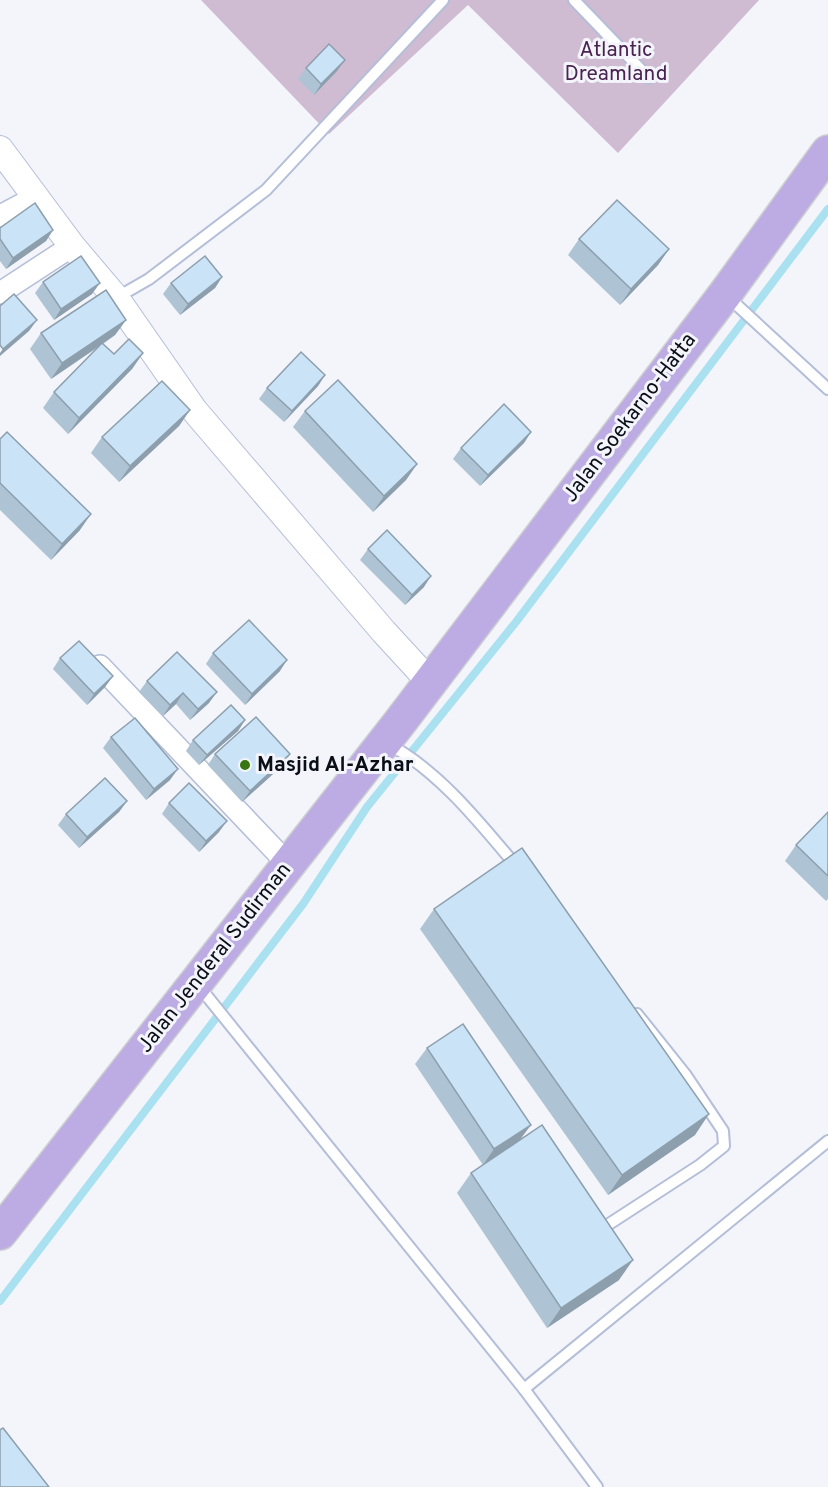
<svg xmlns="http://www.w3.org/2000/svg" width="828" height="1487" viewBox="0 0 828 1487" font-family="Overpass,sans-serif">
<rect width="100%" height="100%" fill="#f3f5fb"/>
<!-- green -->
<path fill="#cfbbd2" d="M 201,0 L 759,0 L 618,153 L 468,5 L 329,134 Z"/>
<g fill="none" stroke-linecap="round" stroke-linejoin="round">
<!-- stream -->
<path stroke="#aae1f1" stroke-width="8" d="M 0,1301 L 303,904 L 367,807 L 516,622 L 828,209"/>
<!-- service casing -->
<g stroke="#b4bed8" stroke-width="14">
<g id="service">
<path d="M 574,0 L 649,78"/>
<path d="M 727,296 L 828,389"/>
<path d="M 116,298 L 149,279 L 266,190 L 443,0"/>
<path d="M 388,744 C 439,771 480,823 517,867"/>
<path d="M 198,985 L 524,1389 L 597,1487"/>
<path d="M 609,1224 L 700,1165 L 724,1146 L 723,1131 L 685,1074 L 637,1014"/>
<path d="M 524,1389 L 828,1141"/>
</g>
</g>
<!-- minor casing -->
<g stroke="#b4bed8" stroke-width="24">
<g id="minor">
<path d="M 0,216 L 36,197"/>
<path d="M 0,293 L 72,246"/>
<path d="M 100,666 L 288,864"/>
</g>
</g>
<!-- tertiary casing -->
<g stroke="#b4bed8" stroke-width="28">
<path id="tertiary" d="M 0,149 L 72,246 L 116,298 L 194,410 L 384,632 L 430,682"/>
</g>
<!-- primary casing -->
<g stroke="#cecfd1" stroke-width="36">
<path id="primary" d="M 0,1233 L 400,722 L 725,294 L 828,152"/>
</g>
<!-- service -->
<use href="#service" stroke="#fff" stroke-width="10"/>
<!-- minor -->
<use href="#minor" stroke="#fff" stroke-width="21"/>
<!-- tertiary -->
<use href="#tertiary" stroke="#fff" stroke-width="26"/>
<!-- primary -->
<use href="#primary" stroke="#bcace3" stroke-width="33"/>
</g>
<!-- wall -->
<g fill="#aec3d4">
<path d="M 306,68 L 337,71 L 314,95 L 298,79 Z"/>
<path d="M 0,228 L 53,230 L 46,241 L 6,269 L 0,261 Z"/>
<path d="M 579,239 L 669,249 L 658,265 L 620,305 L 568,255 Z"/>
<path d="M 222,277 L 215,288 L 180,315 L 163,294 L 171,283 Z"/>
<path d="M 43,282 L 92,294 L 54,320 L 35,293 Z"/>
<path d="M 126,320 L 115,335 L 103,344 L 114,354 L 143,353 L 132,369 L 68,434 L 43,408 L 54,392 L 97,348 L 51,379 L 30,349 L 41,333 Z"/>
<path d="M 325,375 L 318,386 L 284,422 L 259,399 L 267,388 Z"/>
<path d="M 190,410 L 179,426 L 119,482 L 91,453 L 102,437 Z"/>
<path d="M 305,411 L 417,464 L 406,480 L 373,512 L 293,427 Z"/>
<path d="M 531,432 L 524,443 L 480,486 L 453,459 L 461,448 Z"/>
<path d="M 0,439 L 80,530 L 51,560 L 0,510 Z"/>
<path d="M 368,549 L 424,587 L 405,605 L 360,560 Z"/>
<path d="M 177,652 L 209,703 L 190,720 L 176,704 L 163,716 L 139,692 L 147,681 Z"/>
<path d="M 213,653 L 280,671 L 245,705 L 206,664 Z"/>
<path d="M 60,658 L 113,676 L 105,687 L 87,705 L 53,669 Z"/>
<path d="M 245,720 L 238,731 L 199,765 L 186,751 L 193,740 Z"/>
<path d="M 111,737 L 170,780 L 146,800 L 103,748 Z"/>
<path d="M 215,754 L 290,754 L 283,765 L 242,802 L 208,765 Z"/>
<path d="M 127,801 L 119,812 L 79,848 L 58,825 L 66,814 Z"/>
<path d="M 169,803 L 219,832 L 199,852 L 162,814 Z"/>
<path d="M 828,812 L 828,899 L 826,901 L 785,861 L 796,845 Z"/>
<path d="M 434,909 L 695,1135 L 608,1195 L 420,929 Z"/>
<path d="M 427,1048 L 520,1140 L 619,1280 L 547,1328 L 457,1193 L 471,1173 L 483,1165 L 415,1064 Z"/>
</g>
<!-- shaded-wall -->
<g fill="#8d9fad">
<path d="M 345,60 L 337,71 L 314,95 L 321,84 Z"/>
<path d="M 53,230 L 46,241 L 6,269 L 13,258 Z"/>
<path d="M 669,249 L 658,265 L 620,305 L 631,289 Z"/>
<path d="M 222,277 L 215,288 L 180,315 L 188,304 Z"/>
<path d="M 100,283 L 92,294 L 54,320 L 61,309 Z"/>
<path d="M 37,320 L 29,331 L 0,356 L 0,353 L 3,349 Z"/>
<path d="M 126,320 L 115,335 L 51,379 L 62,363 Z"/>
<path d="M 143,353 L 132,369 L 68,434 L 79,418 Z"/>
<path d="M 325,375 L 318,386 L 284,422 L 292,411 Z"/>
<path d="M 190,410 L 179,426 L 119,482 L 130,466 Z"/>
<path d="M 531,432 L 524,443 L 480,486 L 488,475 Z"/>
<path d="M 417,464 L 406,480 L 373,512 L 384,496 Z"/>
<path d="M 91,514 L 80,530 L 51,560 L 62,544 Z"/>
<path d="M 431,576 L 424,587 L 405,605 L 412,595 Z"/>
<path d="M 287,660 L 280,671 L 245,705 L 252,694 Z"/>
<path d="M 113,676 L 105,687 L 87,705 L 94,694 Z"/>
<path d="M 217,692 L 209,703 L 190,720 L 198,709 Z"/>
<path d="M 183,693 L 176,704 L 163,716 L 170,705 Z"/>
<path d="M 245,720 L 238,731 L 199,765 L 207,755 Z"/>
<path d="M 290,754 L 283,765 L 242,802 L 250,791 Z"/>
<path d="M 178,769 L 170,780 L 146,800 L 154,789 Z"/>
<path d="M 127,801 L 119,812 L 79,848 L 87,837 Z"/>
<path d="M 227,821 L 219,832 L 199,852 L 206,841 Z"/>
<path d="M 709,1114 L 695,1135 L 608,1195 L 622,1175 Z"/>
<path d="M 531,1125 L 519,1141 L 483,1165 L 494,1149 Z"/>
<path d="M 633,1260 L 619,1280 L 547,1328 L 561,1308 Z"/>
</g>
<!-- building -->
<g fill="#cae3f7" stroke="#8d9fad" stroke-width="1.5">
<path d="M 329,44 L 345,60 L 321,84 L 306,68 Z"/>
<path d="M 617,200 L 669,249 L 631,289 L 579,239 Z"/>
<path d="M 35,203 L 53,230 L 13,258 L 0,239 L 0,228 Z"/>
<path d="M 81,256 L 100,283 L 61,309 L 43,282 Z"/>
<path d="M 205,256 L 222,277 L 188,304 L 171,283 Z"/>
<path d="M 106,290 L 126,320 L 62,363 L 41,333 Z"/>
<path d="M 14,294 L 37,320 L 3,349 L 0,345 L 0,306 Z"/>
<path d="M 129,339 L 143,353 L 79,418 L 54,392 L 102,343 L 114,354 Z"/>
<path d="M 301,352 L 325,375 L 292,411 L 267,388 Z"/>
<path d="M 338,380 L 417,464 L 384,496 L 305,411 Z"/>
<path d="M 162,381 L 190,410 L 130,466 L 102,437 Z"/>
<path d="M 504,404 L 531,432 L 488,475 L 461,448 Z"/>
<path d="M 7,432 L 91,514 L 62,544 L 0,483 L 0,439 Z"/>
<path d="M 387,530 L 431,576 L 412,595 L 368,549 Z"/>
<path d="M 249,620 L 287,660 L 252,694 L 213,653 Z"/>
<path d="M 79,641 L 113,676 L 94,694 L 60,658 Z"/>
<path d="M 177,652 L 217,692 L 198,709 L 183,693 L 170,705 L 147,681 Z"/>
<path d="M 231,705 L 245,720 L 207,755 L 193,740 Z"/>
<path d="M 256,717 L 290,754 L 250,791 L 215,754 Z"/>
<path d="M 135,718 L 178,769 L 154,789 L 111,737 Z"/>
<path d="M 105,778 L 127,801 L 87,837 L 66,814 Z"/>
<path d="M 189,783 L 227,821 L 206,841 L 169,803 Z"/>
<path d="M 828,812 L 828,876 L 796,845 Z"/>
<path d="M 522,848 L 709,1114 L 622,1175 L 434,909 Z"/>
<path d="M 463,1024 L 531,1125 L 494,1149 L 427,1048 Z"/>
<path d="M 542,1125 L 633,1260 L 561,1308 L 471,1173 Z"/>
<path d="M 3,1428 L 49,1487 L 0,1487 L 0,1430 Z"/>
</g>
<!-- markers -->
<circle fill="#377610" stroke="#f3f5fb" stroke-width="2" cx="245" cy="765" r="6"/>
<g text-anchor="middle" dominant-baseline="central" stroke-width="6" stroke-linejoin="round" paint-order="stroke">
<!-- park labels -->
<g font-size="21" fill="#4a2350" stroke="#f3f5fb">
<text x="616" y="50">Atlantic<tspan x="616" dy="24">Dreamland</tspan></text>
</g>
<!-- street labels -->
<g font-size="21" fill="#0b0e17" stroke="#f3f5fb">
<text transform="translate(630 418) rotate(-53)">Jalan Soekarno-Hatta</text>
<text transform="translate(215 958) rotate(-52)">Jalan Jenderal Sudirman</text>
</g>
<!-- poi labels -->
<g font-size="21" font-weight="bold" fill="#0b0e17" stroke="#f3f5fb" text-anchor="start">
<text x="257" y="765">Masjid Al-Azhar</text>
</g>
</g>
</svg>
